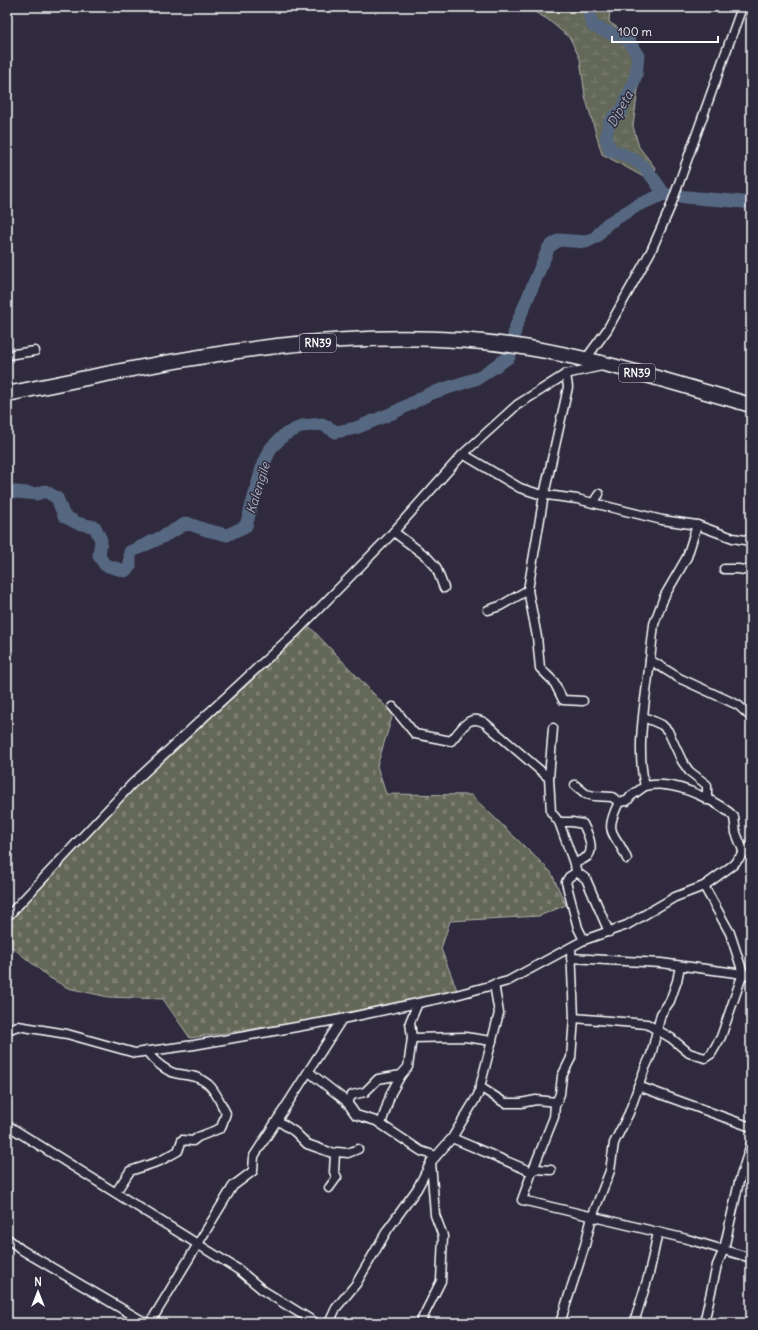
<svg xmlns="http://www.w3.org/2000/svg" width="758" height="1330" viewBox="0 0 758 1330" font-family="Delius,sans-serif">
<defs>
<pattern id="wetland-marsh" width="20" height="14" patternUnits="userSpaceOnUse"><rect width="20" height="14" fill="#646759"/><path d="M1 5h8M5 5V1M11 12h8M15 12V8" fill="none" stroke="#7b7e72"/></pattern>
<pattern id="cemetery-stones" width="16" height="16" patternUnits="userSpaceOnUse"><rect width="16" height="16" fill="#646759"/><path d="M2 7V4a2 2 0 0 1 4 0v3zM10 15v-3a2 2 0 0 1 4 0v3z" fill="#7b7e72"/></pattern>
</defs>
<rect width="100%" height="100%" fill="#2f2a3d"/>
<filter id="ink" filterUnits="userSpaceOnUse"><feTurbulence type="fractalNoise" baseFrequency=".025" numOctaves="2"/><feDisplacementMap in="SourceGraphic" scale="8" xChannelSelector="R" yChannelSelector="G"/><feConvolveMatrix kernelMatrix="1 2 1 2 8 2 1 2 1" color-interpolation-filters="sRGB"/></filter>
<g filter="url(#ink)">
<!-- wetland -->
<path fill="url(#wetland-marsh)" stroke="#b2b3ac" d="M 526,7 L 610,7 L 609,22 L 630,36 L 643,53 L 633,126 L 639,147 L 656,169 L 642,176 L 602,154 L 585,96 L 580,59 L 570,38 L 547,19 Z"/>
<!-- cemetery -->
<path fill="url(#cemetery-stones)" stroke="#b2b3ac" d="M 308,625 L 393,714 L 377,766 L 386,794 L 471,795 L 551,872 L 566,905 L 539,916 L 450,921 L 441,949 L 457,990 L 301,1022 L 190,1038 L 163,999 L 108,997 L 68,988 L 50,978 L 7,943 L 7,922 L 136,786 Z"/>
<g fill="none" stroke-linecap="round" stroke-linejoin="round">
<!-- river -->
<g stroke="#566781" stroke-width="13">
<path d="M 592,7 L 589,14 L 593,26 L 629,41 L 638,56 L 636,75 L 632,86 L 621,112 L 613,117 L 609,123 L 606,138 L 610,150 C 641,159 647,168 664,194 C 693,199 722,199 751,203"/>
<path d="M 7,491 L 37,494 L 45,491 L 57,498 L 64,516 L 77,523 L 95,527 L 101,540 L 99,556 L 105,565 L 125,571 L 130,566 L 130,552 L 162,537 L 187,523 L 206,530 L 227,535 L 246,526 L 262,468 L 271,448 L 284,435 L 302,426 L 322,424 L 336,432 L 356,428 L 395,412 L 429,394 L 478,378 L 509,357 L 516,326 L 549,247 L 559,240 L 586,242 L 596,237 L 607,224 L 638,205 L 664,194"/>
</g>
<!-- minor casing -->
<g stroke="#fff" stroke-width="11">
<g id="minor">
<path d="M 7,355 L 35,351"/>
<path d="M 585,360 L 607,330 L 651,251 L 670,208 L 742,7"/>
<path d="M 463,454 L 520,488 L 539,494 L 577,499 L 662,520 L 697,525 L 733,538 L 751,541"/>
<path d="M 593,503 L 599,494"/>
<path d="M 697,525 L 687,557 L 664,597 L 654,624 L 650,660 L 679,678 L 738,705 L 751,717"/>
<path d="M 394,532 L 427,557 L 436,567 L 444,588"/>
<path d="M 724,569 L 738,569 L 751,571"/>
<path d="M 528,590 L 537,637 L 540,668 L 554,682 L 563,700 L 583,701"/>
<path d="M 488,610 L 500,606 L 528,590 L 544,495 L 565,401 L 568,387 L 566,374"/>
<path d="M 650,660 C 646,700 635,746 645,786 C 651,785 658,784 664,785 C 684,786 721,803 734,817 L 736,833 L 744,853"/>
<path d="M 393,707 L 415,734 L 451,741 C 462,729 468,713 485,723 L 549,778"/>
<path d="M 644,717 L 662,725 L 668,731 L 682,761 L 689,771 L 707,785 L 707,800"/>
<path d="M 553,728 L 549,778 L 551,812 L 559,822 L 577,872 L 569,877 L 566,882 L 578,928 L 584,940"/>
<path d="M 575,785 L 586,794 L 594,796 L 612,797 L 619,802 L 627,801 L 631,796 L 645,786"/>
<path d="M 619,802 C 602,837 616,831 627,859"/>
<path d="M 559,822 L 572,822 L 583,824 C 587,832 595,848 588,856 C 585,859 578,861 574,864"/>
<path d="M 577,872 L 586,879 L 609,932"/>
<path d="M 7,917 L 132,784 L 297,631 L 388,538 L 463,454 L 517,405 L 566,374 L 602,366"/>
<path d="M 571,948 L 574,1018 L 647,1024 L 671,1038 L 689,1053 L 705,1058 L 711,1054 L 721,1037 L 743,973 L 730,933 L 704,886"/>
<path d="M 571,958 L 661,963 L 751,975"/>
<path d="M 418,1003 L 410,1022 L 412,1038 L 465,1037 L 492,1041"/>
<path d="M 7,1030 L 18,1026 L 67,1034 L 135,1053 L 194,1045 L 342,1019 L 456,995 L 508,981 L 584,940 L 627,925 L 675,897 L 704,886 L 733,865 L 751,845"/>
<path d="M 309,1072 L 346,1101 L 356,1115 L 376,1121 L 421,1151 L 436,1156"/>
<path d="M 638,1086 L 751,1127"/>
<path d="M 480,1087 L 505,1103 L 521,1103 L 536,1100 L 557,1102"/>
<path d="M 347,1103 L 352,1095 L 365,1092 L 378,1079 L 401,1075 L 408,1067 L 412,1038"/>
<path d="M 277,1120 L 295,1132 L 307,1144 L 335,1154"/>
<path d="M 381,1124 L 391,1093 L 401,1075"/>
<path d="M 7,1125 L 239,1270 L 264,1291 L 316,1323"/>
<path d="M 452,1138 L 532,1172 L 522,1200 L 687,1239 L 751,1258"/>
<path d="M 532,1172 L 554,1117 L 555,1105 L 560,1094 L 562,1076 L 571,1058 L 574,1018"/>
<path d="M 532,1172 L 536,1169 L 551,1170"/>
<path d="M 329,1188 L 337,1177 L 334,1172 L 335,1154 L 337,1152 L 348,1153 L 358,1149"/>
<path d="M 116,1192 L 130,1171 L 160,1161 L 178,1151 L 182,1140 L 193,1141 L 198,1137 L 221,1128 L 226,1113 C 220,1103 217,1092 208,1084 C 198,1076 191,1076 179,1074 C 168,1073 153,1061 147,1051"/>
<path d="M 7,1238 L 22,1250 L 146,1323"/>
<path d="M 150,1323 L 233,1186 L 253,1171 L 254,1156 L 342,1019"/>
<path d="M 329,1323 L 336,1308 L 356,1284 L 388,1229 L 417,1189 L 431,1162 L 452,1138 L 478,1095 L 499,1013 L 494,984"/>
<path d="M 420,1323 L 441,1281 L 443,1236 L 435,1215 L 431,1162"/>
<path d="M 560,1323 L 585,1245 L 592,1217 L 610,1171 L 614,1143 L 629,1113 L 645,1068 L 651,1055 L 661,1014 L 670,1001 L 677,981 L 680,966"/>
<path d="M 634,1323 L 649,1274 L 658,1232"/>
<path d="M 704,1323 L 717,1265 L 724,1249 L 739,1182 L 751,1144"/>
</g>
</g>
<!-- trunk casing -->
<g stroke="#fff" stroke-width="17">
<path id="trunk" d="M 7,394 C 175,360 351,320 523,347 C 600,359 676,384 751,405"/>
</g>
<!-- minor -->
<use href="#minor" stroke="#2f2a3d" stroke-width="8"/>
<!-- trunk -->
<use href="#trunk" stroke="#2f2a3d" stroke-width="14"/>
</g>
</g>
<g text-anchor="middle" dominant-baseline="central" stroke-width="3" stroke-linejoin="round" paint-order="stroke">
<!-- shield labels -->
<g fill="#2f2a3d" stroke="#c1bfc5" stroke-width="1">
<rect x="300" y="334" width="36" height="18" rx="3"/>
<rect x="619" y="364" width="36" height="18" rx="3"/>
</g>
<g font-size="11" font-weight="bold" fill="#fff">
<text x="318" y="343">RN39</text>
<text x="637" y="373">RN39</text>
</g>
<!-- water labels -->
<g font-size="13" font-style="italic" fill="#aab3c0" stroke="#2f2a3d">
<text transform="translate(620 109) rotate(-61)">Dipeta</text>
<text transform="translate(258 488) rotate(-73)">Kalengile</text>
</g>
</g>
<!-- margin -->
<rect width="758" height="1330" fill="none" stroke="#2f2a3d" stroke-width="24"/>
<rect x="12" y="12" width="734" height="1306" fill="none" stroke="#fff" stroke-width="1.5" filter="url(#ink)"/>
<!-- north arrow -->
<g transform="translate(38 1292)" stroke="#2f2a3d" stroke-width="3" paint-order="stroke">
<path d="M0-3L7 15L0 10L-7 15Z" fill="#ffffff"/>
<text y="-6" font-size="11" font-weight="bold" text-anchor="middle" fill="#ffffff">N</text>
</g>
<!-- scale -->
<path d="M612 36v6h106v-6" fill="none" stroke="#ffffff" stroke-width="2"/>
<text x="618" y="36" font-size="12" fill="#ffffff" stroke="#2f2a3d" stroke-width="3" paint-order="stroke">100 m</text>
</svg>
